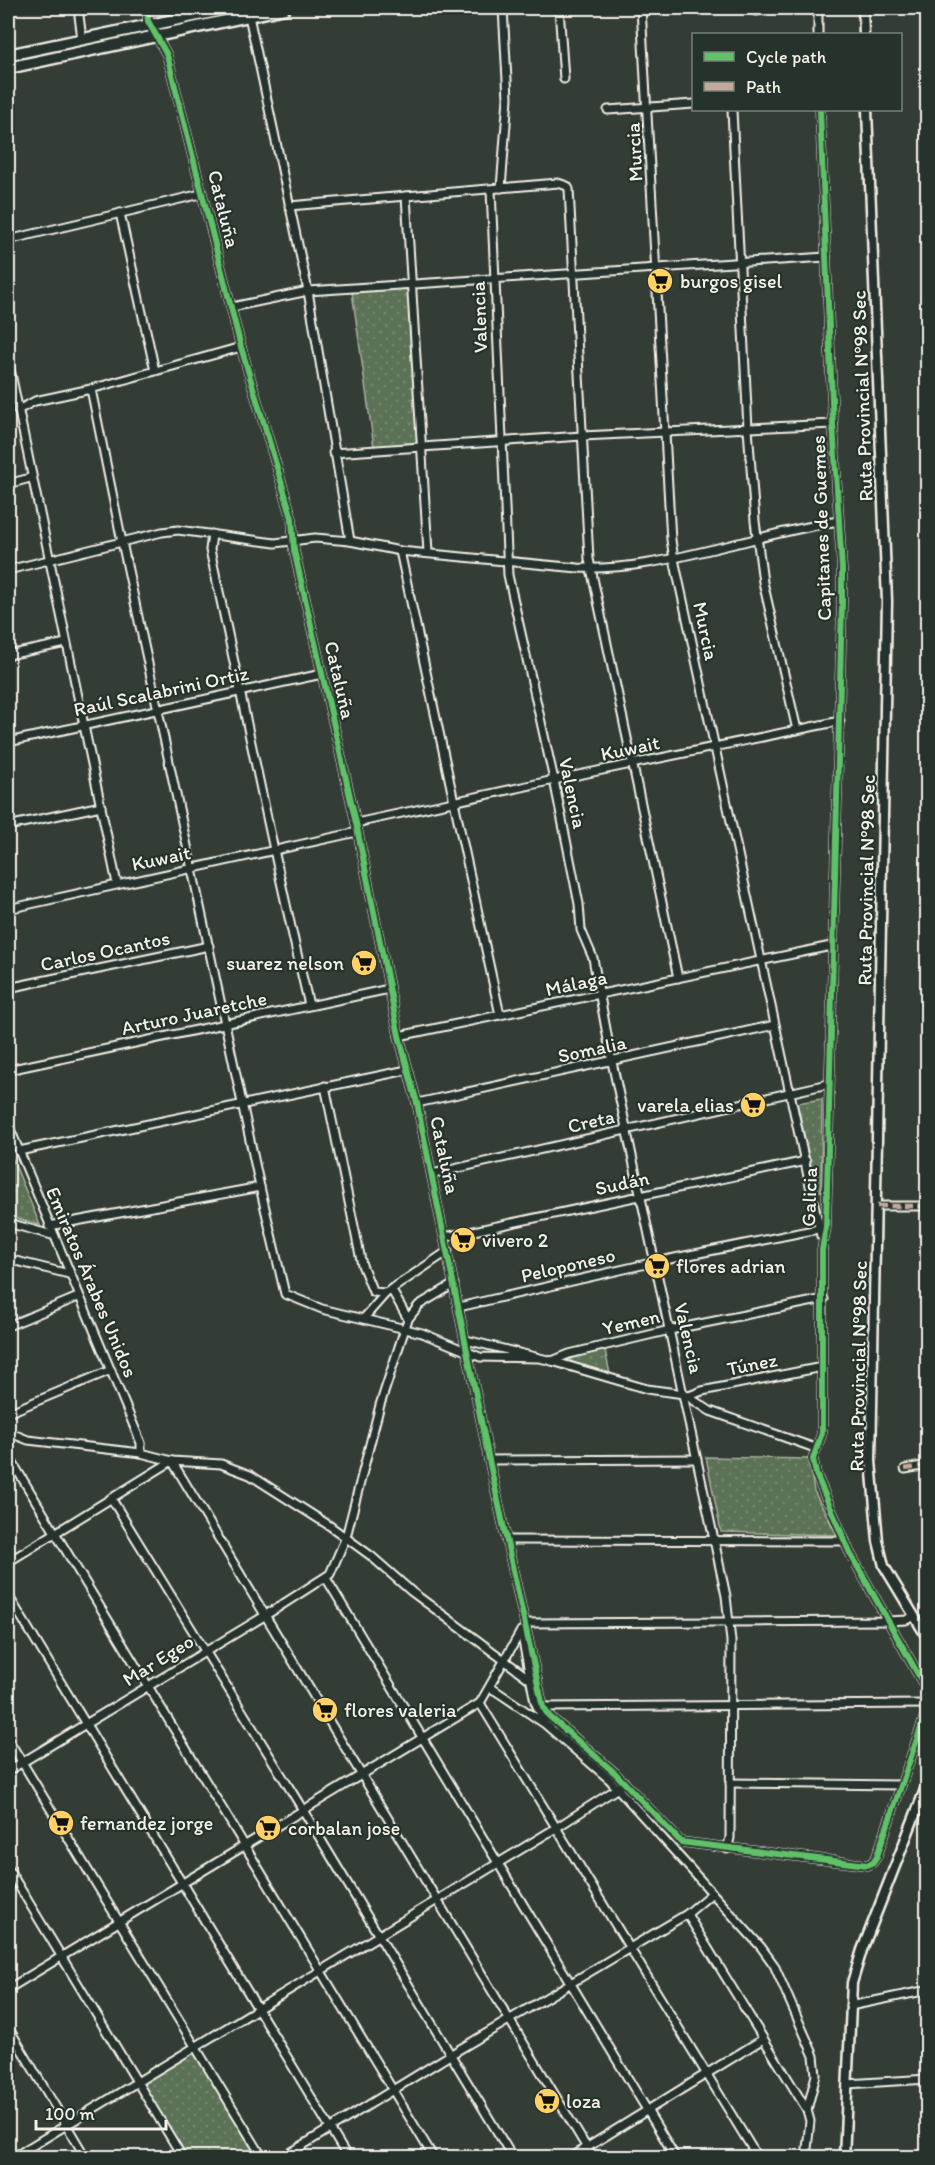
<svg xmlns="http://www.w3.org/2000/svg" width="935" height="2165" viewBox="0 0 935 2165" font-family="Itim,sans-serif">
<defs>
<pattern id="grass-dots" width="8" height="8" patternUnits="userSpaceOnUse" patternTransform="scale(1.5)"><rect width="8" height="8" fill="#5c7256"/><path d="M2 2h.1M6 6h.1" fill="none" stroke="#74876e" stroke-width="1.8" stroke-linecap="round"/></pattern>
</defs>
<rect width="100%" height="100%" fill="#343d35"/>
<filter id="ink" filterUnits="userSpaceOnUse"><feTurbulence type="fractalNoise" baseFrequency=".0167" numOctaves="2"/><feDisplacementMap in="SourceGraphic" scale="12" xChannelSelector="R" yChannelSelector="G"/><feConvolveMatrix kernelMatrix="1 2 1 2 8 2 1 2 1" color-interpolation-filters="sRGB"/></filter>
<g filter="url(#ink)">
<!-- grass -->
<g fill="url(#grass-dots)" stroke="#a8b29f" stroke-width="1.5">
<path d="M 409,287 L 419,444 L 374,447 L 352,292 Z"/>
<path d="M 822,1099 L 821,1191 L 817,1192 L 797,1103 Z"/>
<path d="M 8,1148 L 40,1225 L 8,1216 Z"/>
<path d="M 605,1350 L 610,1374 L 572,1362 L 569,1358 Z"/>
<path d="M 706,1457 L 809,1459 L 814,1491 L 837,1535 L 721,1532 Z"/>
<path d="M 196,2047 L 262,2157 L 184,2157 L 139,2082 Z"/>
</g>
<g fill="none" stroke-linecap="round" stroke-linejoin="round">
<!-- minor casing -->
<g stroke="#f4f1e8" stroke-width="11">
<g id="minor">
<path d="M 78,8 L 82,39"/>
<path d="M 147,8 L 148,21 L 167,55 L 241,347 L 292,518 L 294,550 L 356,823 L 399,1036 L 417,1103 L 489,1460 L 543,1707 L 549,1716 L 615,1773 L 681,1842 L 867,1865 L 873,1862 L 877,1856 L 926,1713 L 926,1691 L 924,1685 L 850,1553 L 816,1474 L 813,1459 L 822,1433 L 822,1250 L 826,1227 L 842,604 L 842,569 L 833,424 L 820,110"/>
<path d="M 559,8 L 564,79"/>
<path d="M 641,8 L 671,540 L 674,559 L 821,1236"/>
<path d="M 748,8 L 756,11 L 773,8"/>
<path d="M 818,8 L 818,34"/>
<path d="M 249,16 L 308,291 L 350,541"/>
<path d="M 608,110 L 694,104"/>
<path d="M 732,110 L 748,429 L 755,521 L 763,582 L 797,730"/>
<path d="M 501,188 L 508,98 L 503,8"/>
<path d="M 491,190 L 508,575 L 554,780 L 579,904 L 581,930 L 593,958 L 612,1062 L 726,1596 L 731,1641 L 730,1838 L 727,1849"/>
<path d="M 406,196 L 428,552"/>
<path d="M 289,206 L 558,183 L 567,186 L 569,189 L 589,559 L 678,978"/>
<path d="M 120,213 L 155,371"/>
<path d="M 8,240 L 201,194"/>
<path d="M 232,307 L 308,291 L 826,257"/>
<path d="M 8,359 C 43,535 81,709 117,884"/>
<path d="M 91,389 L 122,542 L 260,1187 L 285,1294 L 322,1309 L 422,1333 L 480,1357 L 538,1358"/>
<path d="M 18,410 L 35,401 L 91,389 L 241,347"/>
<path d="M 333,453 L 582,436 L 833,424"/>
<path d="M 8,484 L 30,478"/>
<path d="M 212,534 L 210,550 C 243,701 273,854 309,1005"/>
<path d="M 400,551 L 500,1015"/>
<path d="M 8,570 L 162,532 L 178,530 L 275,543 L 315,538 L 350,541 L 400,551 L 578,568 C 637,570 687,555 743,542 C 774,534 806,527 838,521"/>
<path d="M 8,655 L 66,643"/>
<path d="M 8,742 L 322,674"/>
<path d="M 356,823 L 554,780 L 840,721"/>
<path d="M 8,826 L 101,806"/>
<path d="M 8,909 L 357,832"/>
<path d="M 8,988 L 209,946"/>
<path d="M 399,1036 L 831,946"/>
<path d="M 8,1070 L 389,989"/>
<path d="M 325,1086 L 362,1265 L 373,1292 L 386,1293 L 448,1251"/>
<path d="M 417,1103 L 775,1025"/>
<path d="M 8,1124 L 141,1443 L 141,1453"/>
<path d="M 19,1151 L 407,1070"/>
<path d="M 432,1174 L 828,1084"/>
<path d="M 877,1206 L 928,1206"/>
<path d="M 8,1223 L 52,1235"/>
<path d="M 49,1226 L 260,1187"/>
<path d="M 445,1237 L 806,1161"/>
<path d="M 8,1259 L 69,1274"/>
<path d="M 391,1289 L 408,1319"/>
<path d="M 459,1307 L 655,1262 L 823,1228"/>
<path d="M 364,1318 L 386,1293"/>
<path d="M 8,1326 L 78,1297"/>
<path d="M 466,1340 L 552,1361 L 647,1389 L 684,1394 L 710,1411 L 815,1448"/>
<path d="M 552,1361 L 569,1354 L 670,1330 L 824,1299"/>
<path d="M 689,1396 L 702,1391 L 822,1367"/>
<path d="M 8,1413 L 111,1370"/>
<path d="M 8,1432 L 28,1440 L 141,1453 L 172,1461 L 221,1464 L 250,1475 L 330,1526 L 371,1556 L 412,1592 L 531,1680"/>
<path d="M 8,1455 L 434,2158"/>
<path d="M 489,1460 L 697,1459"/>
<path d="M 172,1461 L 593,2158"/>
<path d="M 905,1469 L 928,1465"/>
<path d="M 111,1498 L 303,1810 L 513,2158"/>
<path d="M 507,1540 L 845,1541"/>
<path d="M 8,1562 L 172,1461"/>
<path d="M 326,1578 L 676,2158"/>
<path d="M 8,1595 L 348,2158"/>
<path d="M 525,1623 L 888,1621 L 906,1620 L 913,1617"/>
<path d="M 521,1631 L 535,1702 L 544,1721"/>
<path d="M 490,1688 L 496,1691 L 545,1724 L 609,1779 L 761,1947 L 774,1965 L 814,2056 L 816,2075 L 807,2110"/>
<path d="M 480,1703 L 758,2158"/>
<path d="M 543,1707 L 927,1704"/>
<path d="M 8,1739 L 263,2158"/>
<path d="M 8,1771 L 266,1615 L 330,1574 L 346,1537 L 380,1405 L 408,1319 L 419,1305 L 454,1284"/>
<path d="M 730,1783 L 901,1785"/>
<path d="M 8,1868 L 183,2158"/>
<path d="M 687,1914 L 807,2110 L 810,2121 L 806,2158"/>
<path d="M 8,1989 L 480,1703 L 521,1631 L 526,1628"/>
<path d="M 850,2006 L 928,1990"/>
<path d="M 8,2027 L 86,2158"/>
<path d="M 847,2084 L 928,2079"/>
<path d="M 12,2158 L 556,1828 L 618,1788 L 624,1782"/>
<path d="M 282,2158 L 450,2055 L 687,1914 L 712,1893"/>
<path d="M 570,2158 L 763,2039"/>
</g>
</g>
<!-- tertiary casing -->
<g stroke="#f4f1e8" stroke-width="13">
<g id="tertiary">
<path d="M 863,8 L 864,34"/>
<path d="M 867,110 L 887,601 L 871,1461 L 878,1541 L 884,1566 L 928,1639"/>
<path d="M 844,2158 L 852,1983 L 862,1950 L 928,1782"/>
</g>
</g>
<!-- primary casing -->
<g stroke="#f4f1e8" stroke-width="15">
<g id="primary">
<path d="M 8,55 L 231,8"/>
<path d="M 8,68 L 285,8"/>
</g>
</g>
<!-- minor -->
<use href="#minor" stroke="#26332d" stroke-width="7"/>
<!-- tertiary -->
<use href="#tertiary" stroke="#26332d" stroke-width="8"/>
<!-- primary -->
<use href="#primary" stroke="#26332d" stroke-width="10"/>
<!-- quiet -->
<g stroke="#c3a89e" stroke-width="4.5" stroke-dasharray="9 4.5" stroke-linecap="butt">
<path d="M 877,1206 L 928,1206"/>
<path d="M 905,1469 L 928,1465"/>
</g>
<!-- cycleway casing -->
<g stroke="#26332d" stroke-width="10">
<path id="cycleway" d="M 147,8 L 148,21 L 167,55 L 241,347 L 292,518 L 294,550 L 356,823 L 399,1036 L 417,1103 L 489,1460 L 543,1707 L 549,1716 L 615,1773 L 681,1842 L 867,1865 L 873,1862 L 877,1856 L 926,1713 L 926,1691 L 924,1685 L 850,1553 L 816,1474 L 813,1459 L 822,1433 L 822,1250 L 826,1227 L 842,604 L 842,569 L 833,424 L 820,110"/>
</g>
<!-- cycleway -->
<use href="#cycleway" stroke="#61c268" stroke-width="6"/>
</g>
</g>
<!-- icons -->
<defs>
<g id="supermarket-disc" transform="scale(1.35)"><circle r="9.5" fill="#ffd166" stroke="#26332d"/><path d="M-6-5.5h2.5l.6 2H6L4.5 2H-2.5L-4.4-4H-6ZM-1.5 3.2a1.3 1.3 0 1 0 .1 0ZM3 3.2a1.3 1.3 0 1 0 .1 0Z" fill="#111"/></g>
</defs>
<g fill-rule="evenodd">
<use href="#supermarket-disc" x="660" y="281"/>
<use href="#supermarket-disc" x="364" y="963"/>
<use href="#supermarket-disc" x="753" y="1105"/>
<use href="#supermarket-disc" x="463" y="1240"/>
<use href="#supermarket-disc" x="657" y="1266"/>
<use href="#supermarket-disc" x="325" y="1710"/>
<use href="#supermarket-disc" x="61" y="1823"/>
<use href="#supermarket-disc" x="268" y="1828"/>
<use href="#supermarket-disc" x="547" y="2101"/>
</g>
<g text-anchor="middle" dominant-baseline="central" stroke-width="4.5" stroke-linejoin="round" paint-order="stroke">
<!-- street labels -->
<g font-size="20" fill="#f4f1e8" stroke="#26332d">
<text transform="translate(634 152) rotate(-93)">Murcia</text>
<text transform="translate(224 209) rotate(76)">Cataluña</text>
<text transform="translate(479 317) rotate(-92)">Valencia</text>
<text transform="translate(862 396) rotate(-92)">Ruta Provincial Nº98 Sec</text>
<text transform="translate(821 528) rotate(-92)">Capitanes de Guemes</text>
<text transform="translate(706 631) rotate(78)">Murcia</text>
<text transform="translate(340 680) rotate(77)">Cataluña</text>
<text transform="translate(161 691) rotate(-12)">Raúl Scalabrini Ortiz</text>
<text transform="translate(630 748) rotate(-12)">Kuwait</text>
<text transform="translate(573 793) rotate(78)">Valencia</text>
<text transform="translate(161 858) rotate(-12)">Kuwait</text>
<text transform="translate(866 880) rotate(-89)">Ruta Provincial Nº98 Sec</text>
<text transform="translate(105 951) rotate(-12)">Carlos Ocantos</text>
<text transform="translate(576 983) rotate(-12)">Málaga</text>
<text transform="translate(194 1013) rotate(-12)">Arturo Juaretche</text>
<text transform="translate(592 1049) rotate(-12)">Somalia</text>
<text transform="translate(591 1121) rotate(-13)">Creta</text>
<text transform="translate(445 1155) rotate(78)">Cataluña</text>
<text transform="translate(622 1183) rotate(-12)">Sudán</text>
<text transform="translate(809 1197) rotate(-88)">Galicia</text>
<text transform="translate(568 1265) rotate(-13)">Peloponeso</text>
<text transform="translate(92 1282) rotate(67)">Emiratos Árabes Unidos</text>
<text transform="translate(631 1322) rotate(-13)">Yemen</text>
<text transform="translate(689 1338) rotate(77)">Valencia</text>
<text transform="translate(752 1364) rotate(-11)">Túnez</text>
<text transform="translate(858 1366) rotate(-89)">Ruta Provincial Nº98 Sec</text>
<text transform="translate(158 1660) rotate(-32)">Mar Egeo</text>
</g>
<!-- poi labels -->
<g font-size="20" fill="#f4f1e8" stroke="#26332d" text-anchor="start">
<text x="680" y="281">burgos gisel</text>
<text x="344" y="963" text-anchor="end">suarez nelson</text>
<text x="734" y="1105" text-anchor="end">varela elias</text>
<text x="482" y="1240">vivero 2</text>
<text x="676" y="1266">flores adrian</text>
<text x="344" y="1710">flores valeria</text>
<text x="80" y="1823">fernandez jorge</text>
<text x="288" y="1828">corbalan jose</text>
<text x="566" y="2101">loza</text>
</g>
</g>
<!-- margin -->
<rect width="935" height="2165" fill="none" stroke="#26332d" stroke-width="30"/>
<rect x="15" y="15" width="905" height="2135" fill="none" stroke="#f4f1e8" stroke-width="2" filter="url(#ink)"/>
<!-- legend -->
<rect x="692" y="33" width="210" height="78" fill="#26332d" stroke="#787f78" stroke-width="1.5"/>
<rect x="704" y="52" width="30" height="9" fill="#61c268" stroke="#787f78" stroke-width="1.5"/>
<text x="746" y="63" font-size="18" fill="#f4f1e8">Cycle path</text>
<rect x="704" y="82" width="30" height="9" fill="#c3a89e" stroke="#787f78" stroke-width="1.5"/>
<text x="746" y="93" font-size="18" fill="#f4f1e8">Path</text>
<!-- scale -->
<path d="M36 2120v9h130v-9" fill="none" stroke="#f4f1e8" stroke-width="3"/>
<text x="45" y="2120" font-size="18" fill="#f4f1e8" stroke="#26332d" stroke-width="4.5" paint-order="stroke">100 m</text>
</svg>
